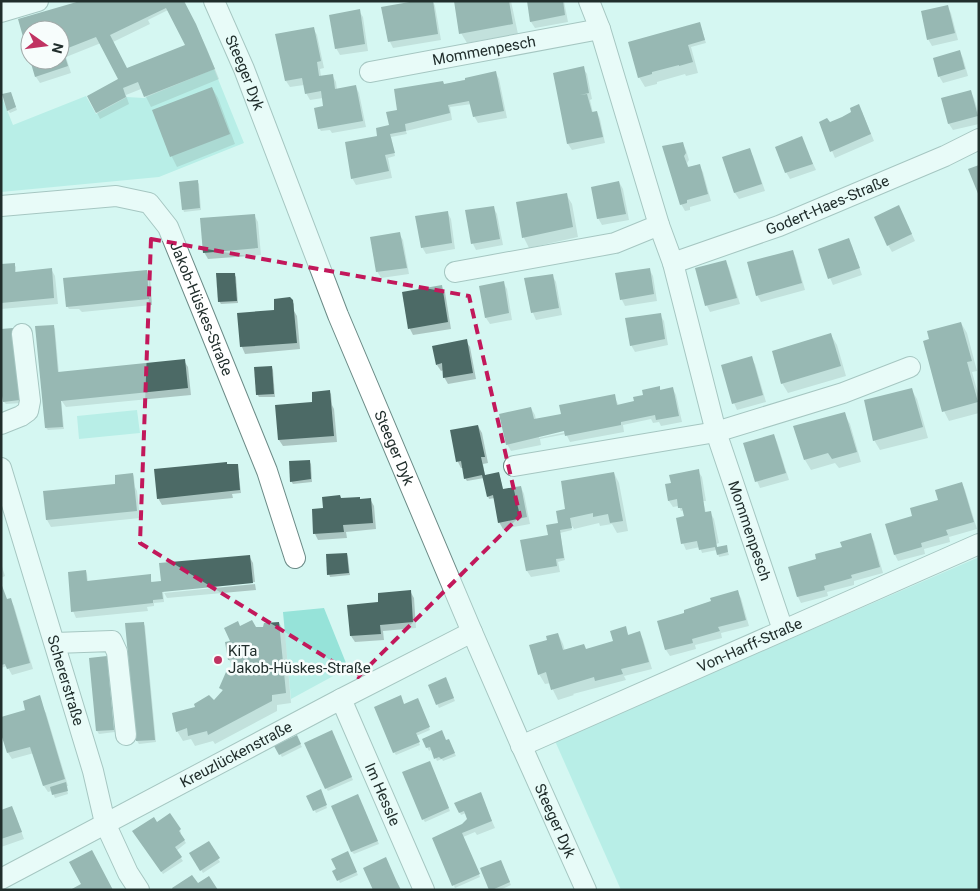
<svg xmlns="http://www.w3.org/2000/svg" width="980" height="891" viewBox="0 0 980 891" font-family="Roboto,sans-serif">
<rect width="100%" height="100%" fill="#d5f7f2"/>
<!-- green -->
<g fill="#96e3d9">
<path d="M 214,69 L 244,143 L 159,177 L 1,192 L 1,95 L 13,125 L 86,96 L 96,114 L 127,97 L 144,98 Z"/>
<path d="M 137,410 L 140,433 L 79,439 L 77,416 Z"/>
<path d="M 979,557 L 979,890 L 621,890 L 555,741 Z"/>
<path d="M 324,608 L 348,668 L 291,699 L 283,612 Z"/>
</g>
<!-- shadow -->
<g fill="#0003" fill-rule="evenodd">
<path d="M 184,1 L 207,49 L 219,79 L 151,107 L 142,89 L 141,89 L 126,95 L 129,104 L 100,119 L 89,96 L 120,80 L 101,43 L 66,57 L 71,73 L 40,83 L 36,77 L 31,60 L 60,60 L 60,30 L 30,30 L 30,55 L 20,20 ZM 168,10 L 187,45 L 127,70 L 113,42 L 150,24 L 148,20 Z"/>
<path d="M 433,1 L 435,6 L 441,40 L 393,48 L 390,42 Z"/>
<path d="M 455,1 L 511,1 L 518,34 L 467,43 L 461,33 Z"/>
<path d="M 528,1 L 564,1 L 568,22 L 535,28 L 531,22 Z"/>
<path d="M 947,6 L 951,13 L 958,40 L 932,46 L 928,39 Z"/>
<path d="M 359,11 L 363,17 L 368,51 L 340,55 L 336,48 Z"/>
<path d="M 700,24 L 706,43 L 691,47 L 698,73 L 686,76 L 685,74 L 657,82 L 657,84 L 645,87 L 639,77 Z"/>
<path d="M 313,28 L 317,35 L 324,68 L 320,69 L 321,77 L 332,75 L 336,82 L 337,90 L 356,87 L 359,93 L 366,127 L 332,133 L 330,130 L 321,131 L 319,128 L 326,113 L 323,98 L 310,100 L 306,93 L 304,85 L 290,87 L 286,81 Z"/>
<path d="M 960,52 L 963,58 L 968,76 L 943,83 L 939,76 Z"/>
<path d="M 583,68 L 587,74 L 592,99 L 590,100 L 593,113 L 597,112 L 600,119 L 605,143 L 572,150 L 568,144 Z"/>
<path d="M 495,72 L 499,79 L 507,118 L 478,123 L 474,116 L 472,104 L 450,107 L 452,120 L 406,131 L 407,134 L 391,137 L 395,156 L 388,158 L 392,178 L 356,185 L 352,178 L 379,137 L 390,126 L 399,111 L 444,85 Z"/>
<path d="M 212,88 L 218,98 L 235,144 L 177,167 L 172,157 L 154,111 Z"/>
<path d="M 970,91 L 974,98 L 979,115 L 979,124 L 953,130 L 949,124 L 943,98 Z"/>
<path d="M 12,96 L 17,110 L 10,113 L 8,110 Z"/>
<path d="M 862,112 L 874,141 L 835,158 L 832,151 L 830,124 Z"/>
<path d="M 801,138 L 816,170 L 790,179 L 786,172 Z"/>
<path d="M 682,143 L 686,150 L 689,160 L 687,163 L 689,168 L 699,165 L 703,172 L 711,201 L 690,207 L 690,210 L 685,211 L 681,204 Z"/>
<path d="M 749,150 L 753,156 L 765,191 L 739,199 L 735,193 L 723,158 Z"/>
<path d="M 197,181 L 199,184 L 201,210 L 184,212 L 183,209 Z"/>
<path d="M 619,182 L 623,189 L 629,220 L 602,225 L 598,218 Z"/>
<path d="M 566,194 L 572,204 L 578,237 L 529,248 L 524,238 L 518,203 Z"/>
<path d="M 493,207 L 497,214 L 503,245 L 476,250 L 473,244 Z"/>
<path d="M 447,212 L 451,219 L 455,249 L 426,254 L 422,247 Z"/>
<path d="M 902,213 L 915,241 L 892,252 L 888,245 Z"/>
<path d="M 254,215 L 258,222 L 261,255 L 208,259 L 204,252 Z"/>
<path d="M 399,234 L 403,240 L 409,274 L 381,278 L 377,271 Z"/>
<path d="M 849,240 L 852,246 L 862,275 L 833,285 L 830,278 Z"/>
<path d="M 793,252 L 796,258 L 805,290 L 761,302 L 757,295 Z"/>
<path d="M 725,261 L 729,268 L 740,304 L 710,312 L 707,306 L 696,269 Z"/>
<path d="M 14,264 L 16,267 L 16,273 L 51,269 L 55,276 L 58,304 L 1,309 L 1,265 Z"/>
<path d="M 649,269 L 653,276 L 657,301 L 625,306 L 622,300 L 616,274 Z"/>
<path d="M 146,271 L 150,278 L 152,305 L 82,312 L 79,309 L 69,309 L 67,306 Z"/>
<path d="M 234,274 L 236,277 L 238,303 L 221,304 L 219,301 Z"/>
<path d="M 552,275 L 556,282 L 562,315 L 536,320 L 533,313 L 525,279 Z"/>
<path d="M 503,282 L 507,289 L 512,320 L 490,324 L 486,318 Z"/>
<path d="M 441,286 L 445,292 L 451,329 L 413,335 L 410,329 L 403,293 Z"/>
<path d="M 292,301 L 294,304 L 294,311 L 297,316 L 300,349 L 245,354 L 242,347 L 239,314 L 276,311 Z"/>
<path d="M 660,315 L 664,321 L 668,345 L 635,352 L 631,345 Z"/>
<path d="M 961,323 L 967,333 L 977,371 L 972,372 L 979,397 L 979,413 L 949,421 L 944,411 L 931,340 Z"/>
<path d="M 53,326 L 55,329 L 59,373 L 184,361 L 188,367 L 191,395 L 66,407 L 61,400 L 64,429 L 48,430 L 46,428 Z"/>
<path d="M 1,331 L 21,403 L 6,404 L 4,402 Z"/>
<path d="M 831,335 L 837,345 L 846,376 L 788,393 L 782,383 Z"/>
<path d="M 466,341 L 470,347 L 476,379 L 448,384 L 444,377 L 444,370 L 441,371 L 437,365 Z"/>
<path d="M 751,358 L 755,364 L 766,402 L 737,410 L 734,403 Z"/>
<path d="M 272,367 L 273,370 L 275,397 L 259,397 L 257,394 Z"/>
<path d="M 659,387 L 661,391 L 673,389 L 676,395 L 682,422 L 661,426 L 659,422 L 653,423 L 651,419 L 623,425 L 624,432 L 570,442 L 566,434 L 540,439 L 541,445 L 511,451 L 507,444 L 531,408 L 535,415 L 536,420 L 562,415 L 614,396 L 619,406 L 635,402 L 643,396 ZM 570,429 L 571,431 L 539,438 L 539,435 Z"/>
<path d="M 911,389 L 917,399 L 928,438 L 880,450 L 874,440 Z"/>
<path d="M 329,391 L 331,394 L 332,405 L 334,409 L 337,442 L 283,446 L 279,440 L 315,403 Z"/>
<path d="M 844,414 L 850,424 L 861,462 L 839,468 L 835,463 L 811,470 L 805,460 Z"/>
<path d="M 478,426 L 482,433 L 488,463 L 483,464 L 485,476 L 499,473 L 503,490 L 521,487 L 524,494 L 530,524 L 503,529 L 499,522 L 495,498 L 489,499 L 488,496 L 484,478 L 467,481 L 465,478 L 463,468 L 461,468 L 458,462 L 452,431 Z"/>
<path d="M 774,436 L 777,442 L 789,480 L 760,488 L 757,481 Z"/>
<path d="M 309,461 L 311,464 L 312,482 L 293,484 L 291,481 Z"/>
<path d="M 237,465 L 238,468 L 241,493 L 232,494 L 233,498 L 162,505 L 158,498 L 228,466 Z"/>
<path d="M 698,471 L 702,477 L 706,501 L 703,501 L 706,513 L 710,512 L 714,519 L 719,543 L 716,544 L 717,548 L 726,546 L 729,555 L 719,557 L 717,550 L 702,553 L 700,547 L 686,550 L 683,543 L 701,514 L 684,510 L 681,511 L 679,506 L 673,507 L 669,501 L 666,485 L 673,484 Z"/>
<path d="M 614,473 L 619,483 L 628,531 L 617,533 L 612,524 L 600,526 L 599,523 L 574,529 L 571,524 L 572,530 L 560,533 L 565,560 L 558,562 L 560,572 L 531,577 L 527,571 L 549,536 L 560,524 L 565,510 Z"/>
<path d="M 133,474 L 134,477 L 135,487 L 137,491 L 140,518 L 51,527 L 47,520 L 45,492 L 118,485 Z"/>
<path d="M 962,483 L 965,490 L 977,529 L 949,537 L 950,542 L 924,549 L 925,554 L 898,561 L 895,555 L 886,525 L 913,517 L 940,501 Z"/>
<path d="M 341,499 L 360,500 L 370,499 L 374,506 L 376,529 L 346,532 L 347,538 L 318,540 L 315,534 L 324,510 Z"/>
<path d="M 870,535 L 874,541 L 883,573 L 854,581 L 854,585 L 827,592 L 828,596 L 801,603 L 798,597 L 790,568 L 818,560 Z"/>
<path d="M 347,554 L 348,557 L 350,575 L 330,577 L 329,574 Z"/>
<path d="M 249,556 L 253,563 L 255,582 L 164,591 L 164,593 L 255,584 L 256,590 L 167,598 L 163,591 L 164,602 L 154,603 L 154,606 L 147,607 L 148,611 L 76,618 L 73,611 L 86,571 L 87,574 L 88,582 L 150,576 L 152,583 L 163,587 Z"/>
<path d="M 1,563 L 5,576 L 1,578 Z"/>
<path d="M 1,585 L 7,600 L 10,599 L 14,606 L 33,669 L 12,675 L 7,666 L 1,668 Z"/>
<path d="M 410,591 L 414,598 L 416,628 L 383,631 L 384,640 L 355,642 L 351,636 L 379,603 Z"/>
<path d="M 737,591 L 741,598 L 749,626 L 721,633 L 722,638 L 695,645 L 696,649 L 670,656 L 666,650 L 686,614 Z"/>
<path d="M 143,623 L 145,626 L 156,742 L 139,744 L 137,741 L 126,624 Z"/>
<path d="M 279,623 L 285,633 L 291,703 L 277,705 L 277,711 L 215,744 L 213,741 L 195,746 L 191,739 L 183,741 L 177,731 L 214,702 L 223,692 L 221,688 L 232,675 L 233,666 L 229,660 L 232,642 L 240,627 L 256,629 L 264,628 Z"/>
<path d="M 625,628 L 629,636 L 640,633 L 643,639 L 652,669 L 624,676 L 626,680 L 573,694 L 574,695 L 558,700 L 553,690 L 551,683 L 545,684 L 539,674 L 549,641 L 558,634 L 563,644 L 565,651 L 586,650 L 615,642 Z"/>
<path d="M 106,658 L 108,660 L 115,732 L 99,734 L 97,731 Z"/>
<path d="M 447,682 L 455,701 L 439,708 L 429,686 Z"/>
<path d="M 419,703 L 430,730 L 416,736 L 420,745 L 396,755 L 394,752 L 404,705 Z"/>
<path d="M 43,708 L 46,713 L 68,786 L 66,786 L 68,794 L 55,798 L 52,791 L 48,792 L 44,786 L 34,753 L 12,759 L 8,753 Z"/>
<path d="M 333,735 L 353,780 L 328,791 L 326,788 Z"/>
<path d="M 296,736 L 302,747 L 282,757 L 276,747 Z"/>
<path d="M 423,739 L 446,741 L 450,743 L 456,756 L 443,761 L 442,759 L 437,761 L 432,749 L 429,751 Z"/>
<path d="M 431,765 L 450,811 L 425,822 L 423,819 Z"/>
<path d="M 322,793 L 327,808 L 316,813 L 308,796 Z"/>
<path d="M 359,799 L 379,844 L 354,854 L 352,852 Z"/>
<path d="M 456,804 L 486,807 L 495,828 L 477,835 L 475,832 L 463,837 L 480,877 L 455,888 L 433,839 L 460,827 L 469,819 L 466,813 L 461,815 Z"/>
<path d="M 12,808 L 15,814 L 24,839 L 1,847 L 1,811 Z"/>
<path d="M 157,824 L 180,830 L 181,833 L 180,834 L 186,843 L 176,851 L 183,861 L 163,874 L 134,831 Z"/>
<path d="M 208,843 L 220,862 L 203,873 L 191,854 Z"/>
<path d="M 349,856 L 358,875 L 340,883 L 334,871 Z"/>
<path d="M 502,864 L 511,885 L 500,890 L 491,890 Z"/>
</g>
<!-- building -->
<g fill="#4c6a66" fill-rule="evenodd">
<path d="M 80,1 L 184,1 L 196,24 L 215,69 L 144,97 L 138,82 L 123,88 L 126,97 L 96,113 L 87,96 L 118,79 L 96,37 L 63,50 L 68,66 L 35,77 L 30,60 L 60,60 L 60,30 L 30,30 L 29,58 L 18,19 ZM 166,8 L 185,45 L 127,68 L 110,35 Z"/>
<path d="M 415,1 L 433,1 L 438,34 L 388,42 L 381,7 Z"/>
<path d="M 454,1 L 509,1 L 513,24 L 459,34 Z"/>
<path d="M 527,1 L 563,1 L 565,15 L 530,22 Z"/>
<path d="M 948,5 L 955,33 L 927,40 L 921,11 Z"/>
<path d="M 360,9 L 365,44 L 335,49 L 329,15 Z"/>
<path d="M 700,22 L 705,40 L 688,45 L 693,62 L 679,66 L 679,65 L 652,72 L 652,74 L 638,78 L 628,42 Z"/>
<path d="M 314,27 L 321,61 L 317,62 L 319,76 L 333,74 L 335,89 L 356,85 L 363,121 L 318,129 L 314,108 L 323,106 L 321,91 L 305,94 L 302,78 L 285,81 L 275,34 Z"/>
<path d="M 960,50 L 965,69 L 938,77 L 933,58 Z"/>
<path d="M 584,66 L 589,93 L 580,95 L 587,94 L 592,112 L 597,111 L 603,137 L 567,144 L 553,73 Z"/>
<path d="M 496,71 L 504,111 L 473,117 L 469,101 L 448,105 L 450,113 L 405,124 L 406,131 L 390,134 L 395,153 L 385,155 L 389,171 L 351,179 L 345,142 L 377,136 L 376,128 L 389,125 L 386,112 L 397,110 L 394,89 L 443,81 L 444,84 L 465,80 L 465,78 Z"/>
<path d="M 212,87 L 230,134 L 170,157 L 152,110 Z"/>
<path d="M 971,90 L 978,116 L 948,124 L 941,98 Z"/>
<path d="M 11,92 L 16,107 L 7,111 L 2,94 Z"/>
<path d="M 859,104 L 871,134 L 830,152 L 819,122 L 827,118 L 830,122 L 842,117 L 851,112 L 850,108 Z"/>
<path d="M 802,136 L 813,164 L 785,173 L 775,147 Z"/>
<path d="M 683,142 L 686,153 L 684,156 L 688,167 L 700,164 L 708,194 L 687,200 L 687,203 L 680,205 L 662,146 Z"/>
<path d="M 750,148 L 762,184 L 734,193 L 722,157 Z"/>
<path d="M 979,165 L 979,196 L 968,169 Z"/>
<path d="M 198,180 L 200,208 L 182,210 L 179,182 Z"/>
<path d="M 619,181 L 626,214 L 597,219 L 591,187 Z"/>
<path d="M 567,193 L 573,227 L 522,238 L 516,202 Z"/>
<path d="M 899,205 L 912,234 L 887,246 L 874,217 Z"/>
<path d="M 494,206 L 500,239 L 471,244 L 465,210 Z"/>
<path d="M 448,211 L 452,243 L 421,248 L 415,216 Z"/>
<path d="M 255,214 L 258,248 L 203,253 L 200,218 Z"/>
<path d="M 400,232 L 407,268 L 376,272 L 370,237 Z"/>
<path d="M 849,238 L 860,268 L 828,279 L 818,249 Z"/>
<path d="M 793,250 L 802,283 L 756,296 L 747,262 Z"/>
<path d="M 726,260 L 737,298 L 705,306 L 695,268 Z"/>
<path d="M 15,263 L 15,272 L 52,268 L 54,298 L 1,303 L 1,264 Z"/>
<path d="M 650,268 L 654,294 L 620,300 L 615,273 Z"/>
<path d="M 147,270 L 149,299 L 66,307 L 63,278 Z"/>
<path d="M 216,273 L 235,273 L 237,301 L 218,302 Z"/>
<path d="M 553,274 L 559,308 L 531,313 L 524,278 Z"/>
<path d="M 504,281 L 509,313 L 485,318 L 479,286 Z"/>
<path d="M 442,285 L 448,322 L 408,329 L 402,292 Z"/>
<path d="M 290,297 L 293,300 L 297,343 L 240,347 L 237,313 L 274,310 L 274,299 Z"/>
<path d="M 661,313 L 665,339 L 630,346 L 625,318 Z"/>
<path d="M 961,322 L 972,361 L 967,362 L 978,402 L 942,412 L 923,341 L 929,339 L 927,331 Z"/>
<path d="M 54,325 L 58,372 L 185,359 L 188,388 L 61,401 L 63,427 L 45,428 L 35,326 Z"/>
<path d="M 13,328 L 20,400 L 3,402 L 1,390 L 1,329 Z"/>
<path d="M 831,333 L 841,366 L 781,384 L 772,351 Z"/>
<path d="M 467,339 L 473,373 L 443,378 L 442,363 L 436,365 L 432,346 Z"/>
<path d="M 752,356 L 763,395 L 732,404 L 721,365 Z"/>
<path d="M 272,366 L 274,394 L 256,395 L 254,367 Z"/>
<path d="M 660,386 L 660,390 L 673,387 L 679,416 L 656,420 L 655,415 L 621,422 L 621,425 L 565,436 L 564,431 L 506,445 L 499,414 L 531,407 L 534,419 L 545,417 L 561,414 L 559,405 L 615,394 L 617,405 L 634,401 L 633,397 L 643,395 L 642,390 Z"/>
<path d="M 912,388 L 923,427 L 873,441 L 864,400 Z"/>
<path d="M 330,390 L 334,436 L 278,440 L 275,405 L 312,402 L 312,392 Z"/>
<path d="M 845,412 L 857,452 L 832,459 L 828,453 L 804,460 L 793,426 Z"/>
<path d="M 478,425 L 485,457 L 481,457 L 485,475 L 499,472 L 503,489 L 521,486 L 527,517 L 498,523 L 493,495 L 487,497 L 482,475 L 464,479 L 461,461 L 456,462 L 450,430 Z"/>
<path d="M 774,434 L 786,473 L 755,482 L 743,443 Z"/>
<path d="M 310,460 L 311,479 L 290,482 L 289,461 Z"/>
<path d="M 227,462 L 227,464 L 238,464 L 240,490 L 157,499 L 154,469 Z"/>
<path d="M 699,469 L 705,512 L 711,511 L 717,547 L 727,545 L 728,552 L 717,555 L 715,547 L 699,550 L 697,541 L 681,544 L 676,518 L 684,516 L 682,508 L 678,508 L 677,499 L 668,501 L 665,484 L 671,483 L 669,475 Z"/>
<path d="M 614,472 L 623,521 L 610,523 L 608,514 L 593,517 L 593,513 L 570,518 L 572,528 L 560,530 L 564,558 L 556,559 L 557,566 L 526,571 L 520,540 L 548,535 L 546,525 L 558,523 L 556,511 L 565,509 L 561,481 Z"/>
<path d="M 133,473 L 137,511 L 46,520 L 43,491 L 115,484 L 115,475 Z"/>
<path d="M 962,482 L 974,522 L 946,530 L 948,535 L 921,543 L 922,547 L 894,555 L 885,524 L 912,516 L 910,508 L 938,500 L 935,490 Z"/>
<path d="M 340,495 L 341,498 L 360,497 L 360,499 L 371,498 L 373,523 L 343,525 L 344,532 L 313,534 L 312,509 L 323,508 L 322,497 Z"/>
<path d="M 871,533 L 880,567 L 851,575 L 852,578 L 824,586 L 825,590 L 797,597 L 788,567 L 816,559 L 815,554 L 842,547 L 840,542 Z"/>
<path d="M 347,553 L 349,573 L 327,575 L 326,554 Z"/>
<path d="M 250,555 L 253,583 L 162,592 L 163,599 L 153,600 L 153,603 L 71,612 L 68,572 L 86,570 L 87,581 L 151,574 L 151,582 L 161,581 L 159,563 Z"/>
<path d="M 1,583 L 7,599 L 11,598 L 30,663 L 7,669 L 5,664 L 1,665 Z"/>
<path d="M 411,590 L 413,622 L 380,625 L 381,634 L 350,636 L 347,605 L 378,602 L 378,593 Z"/>
<path d="M 738,590 L 746,620 L 718,627 L 720,631 L 692,639 L 693,643 L 665,650 L 657,621 L 684,613 L 684,610 L 711,601 L 710,598 Z"/>
<path d="M 252,620 L 256,627 L 263,627 L 264,623 L 279,622 L 286,693 L 272,695 L 272,701 L 208,735 L 207,731 L 188,736 L 187,728 L 176,732 L 172,713 L 195,707 L 194,704 L 209,695 L 214,700 L 223,690 L 219,688 L 226,672 L 231,673 L 233,659 L 228,660 L 225,642 L 230,641 L 224,628 L 238,621 L 240,626 Z"/>
<path d="M 144,622 L 155,740 L 136,741 L 125,623 Z"/>
<path d="M 626,626 L 628,635 L 640,631 L 649,662 L 621,669 L 623,674 L 595,681 L 594,677 L 551,690 L 546,672 L 538,675 L 529,645 L 547,640 L 546,636 L 558,633 L 563,650 L 584,644 L 586,649 L 613,641 L 610,631 Z"/>
<path d="M 107,656 L 114,730 L 96,731 L 89,658 Z"/>
<path d="M 446,677 L 454,698 L 436,705 L 428,685 Z"/>
<path d="M 40,695 L 65,779 L 43,786 L 30,747 L 7,753 L 1,734 L 1,717 L 25,710 L 23,701 Z"/>
<path d="M 401,695 L 404,704 L 418,698 L 430,727 L 416,733 L 420,742 L 393,753 L 374,707 Z"/>
<path d="M 332,730 L 352,777 L 325,789 L 304,743 Z"/>
<path d="M 442,730 L 446,740 L 449,739 L 455,753 L 441,759 L 439,757 L 434,759 L 430,747 L 426,748 L 422,739 Z"/>
<path d="M 297,735 L 301,744 L 279,755 L 274,746 Z"/>
<path d="M 430,761 L 449,808 L 422,820 L 402,772 Z"/>
<path d="M 66,782 L 68,791 L 52,795 L 50,787 Z"/>
<path d="M 321,789 L 327,805 L 313,811 L 306,796 Z"/>
<path d="M 481,792 L 492,821 L 462,833 L 480,874 L 452,886 L 432,838 L 462,824 L 467,819 L 464,811 L 459,813 L 454,803 Z"/>
<path d="M 358,794 L 378,841 L 351,852 L 331,806 Z"/>
<path d="M 12,806 L 22,832 L 1,839 L 1,810 Z"/>
<path d="M 170,813 L 181,829 L 179,831 L 185,840 L 175,847 L 182,857 L 161,872 L 132,831 L 154,817 L 157,822 Z"/>
<path d="M 209,841 L 220,858 L 200,871 L 189,853 Z"/>
<path d="M 92,850 L 113,890 L 70,890 L 81,884 L 69,862 Z"/>
<path d="M 348,851 L 357,872 L 337,881 L 332,871 L 336,869 L 331,859 Z"/>
<path d="M 386,857 L 396,880 L 401,890 L 373,890 L 363,868 Z"/>
<path d="M 501,860 L 510,882 L 492,890 L 489,890 L 480,868 Z"/>
<path d="M 192,875 L 198,883 L 209,876 L 218,890 L 173,890 L 172,888 Z"/>
</g>
<g fill="none" stroke-linecap="round" stroke-linejoin="round">
<!-- minor casing -->
<g stroke="#6c8b87" stroke-width="22">
<g id="minor">
<path id="s1" d="M 214,1 L 244,69 L 338,315 L 472,632 L 522,747 L 586,890"/>
<path id="s2" d="M 589,1 L 600,29 L 659,225 L 673,263 L 716,432 L 783,630"/>
<path d="M 1,12 L 38,1"/>
<path id="s3" d="M 370,72 L 600,29"/>
<path id="s4" d="M 1,206 L 116,196 L 149,203 L 168,227 L 199,303 L 267,471 L 295,558"/>
<path id="s5" d="M 673,263 L 779,226 L 945,156 L 979,139"/>
<path d="M 455,272 L 615,243 L 659,225"/>
<path d="M 1,424 L 21,416 L 28,411 L 30,401 L 22,334"/>
<path d="M 514,466 L 716,432 L 843,393 L 910,367"/>
<path id="s6" d="M 1,468 L 93,771 L 105,823 L 128,873 L 139,890"/>
<path d="M 55,643 L 112,641 L 117,652 L 126,735"/>
<path id="s7" d="M 341,699 L 424,890"/>
<path id="s8" d="M 521,746 L 979,544"/>
<path id="s9" d="M 1,879 L 341,699 L 472,632"/>
</g>
</g>
<!-- minor -->
<use href="#minor" stroke="#fff" stroke-width="20"/>
</g>
<!-- marked area -->
<path d="M0 0H980V891H0ZM 151,239 L 469,296 L 520,516 L 358,677 L 140,543 Z" fill="#d5f7f2" fill-opacity=".55" fill-rule="evenodd"/>
<path fill="none" stroke="#c2185b" stroke-width="4" stroke-dasharray="10 6" stroke-linejoin="round" d="M 151,239 L 469,296 L 520,516 L 358,677 L 140,543 Z"/>
<!-- markers -->
<circle fill="#c03362" stroke="#f7fdfc" stroke-width="2" cx="218" cy="660" r="5"/>
<g text-anchor="middle" dominant-baseline="central" stroke-width="5" stroke-linejoin="round" paint-order="stroke">
<!-- street labels -->
<g font-size="15" fill="#212e2c" stroke="#f7fdfc">
<text stroke="none"><textPath href="#s3" startOffset="116">Mommenpesch</textPath></text>
<text stroke="none"><textPath href="#s1" startOffset="78">Steeger Dyk</textPath></text>
<text stroke="none"><textPath href="#s5" startOffset="165">Godert-Haes-Straße</textPath></text>
<text stroke="none"><textPath href="#s4" startOffset="268">Jakob-Hüskes-Straße</textPath></text>
<text stroke="none"><textPath href="#s1" startOffset="482">Steeger Dyk</textPath></text>
<text stroke="none"><textPath href="#s2" startOffset="554">Mommenpesch</textPath></text>
<text stroke="none"><textPath href="#s8" startOffset="250">Von-Harff-Straße</textPath></text>
<text stroke="none"><textPath href="#s6" startOffset="222">Schererstraße</textPath></text>
<text stroke="none"><textPath href="#s9" startOffset="266">Kreuzlückenstraße</textPath></text>
<text stroke="none"><textPath href="#s7" startOffset="104">Im Hessle</textPath></text>
<text stroke="none"><textPath href="#s1" startOffset="888">Steeger Dyk</textPath></text>
</g>
<!-- poi labels -->
<g font-size="15" fill="#212e2c" stroke="#f7fdfc" text-anchor="start">
<text x="228" y="651">KiTa<tspan x="228" dy="17">Jakob-Hüskes-Straße</tspan></text>
</g>
</g>
<!-- border -->
<rect width="980" height="891" fill="none" stroke="#212e2c" stroke-width="5"/>
<!-- north arrow -->
<g transform="translate(45 45) rotate(104)"><circle r="24" fill="#f7fdfc" stroke="#a1aaa9"/>
<path d="M0-4L9 19L0 12L-9 19Z" fill="#c03362"/>
<text y="-8" font-size="14" font-weight="bold" text-anchor="middle" fill="#212e2c">N</text>
</g>
</svg>
